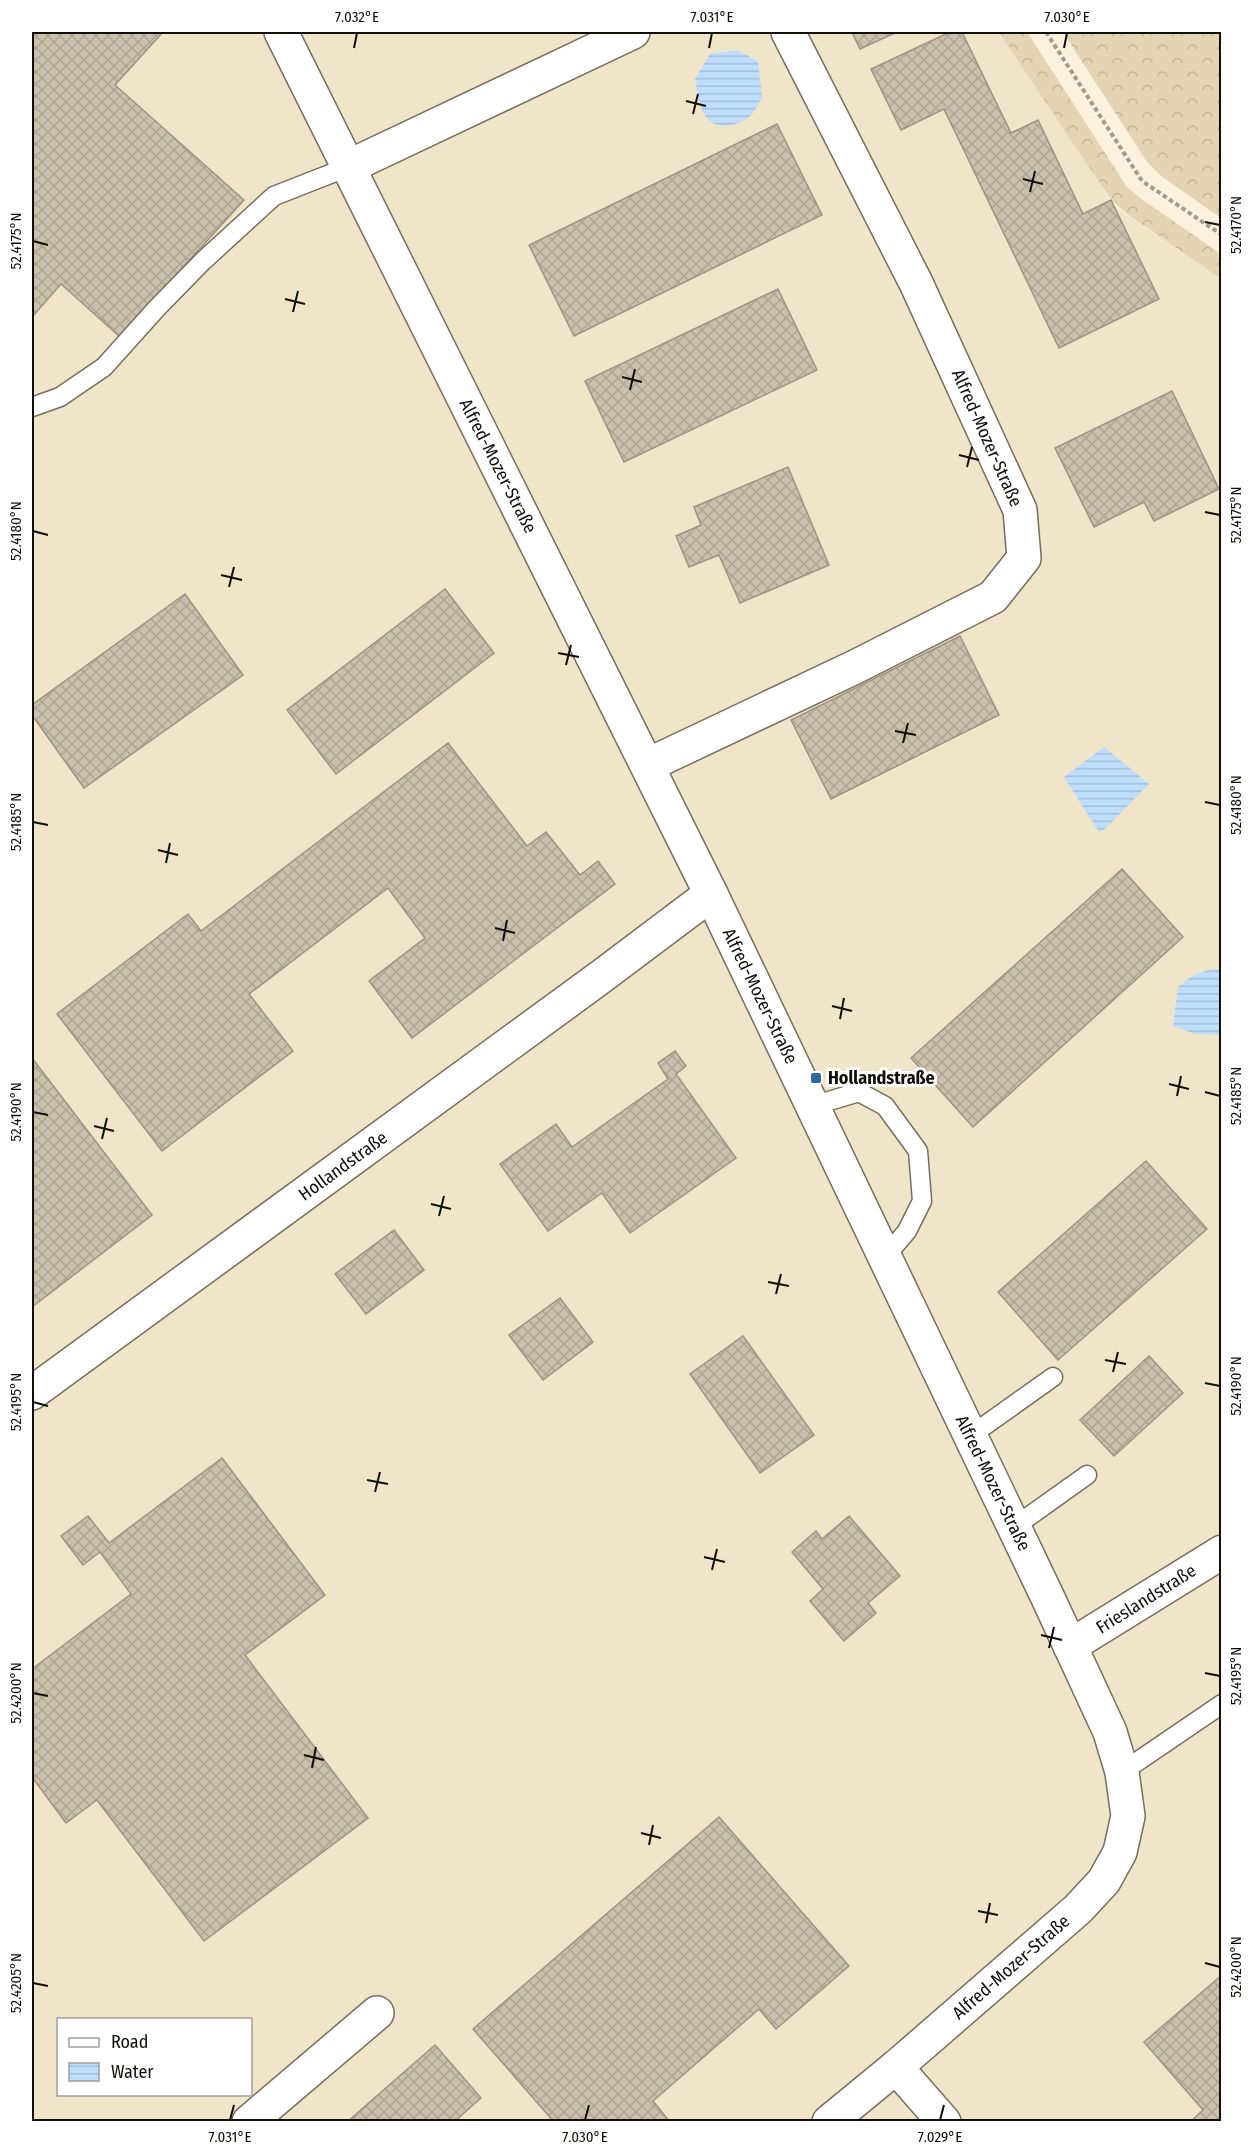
<svg xmlns="http://www.w3.org/2000/svg" width="1253" height="2153" viewBox="0 0 1253 2153" font-family="'Fira Sans Condensed',sans-serif">
<defs>
<pattern id="forest-crowns" width="20" height="18" patternUnits="userSpaceOnUse" patternTransform="scale(1.5)"><rect width="20" height="18" fill="#e4d4b3"/><path d="M2 6a3 3 0 1 1 6 0M12 15a3 3 0 1 1 6 0" fill="none" stroke="#c3b598"/></pattern>
<pattern id="water-rules" width="6" height="5" patternUnits="userSpaceOnUse" patternTransform="scale(1.5)"><rect width="6" height="5" fill="#bfdefd"/><path d="M0 2.5h6" fill="none" stroke="#a3bdd7"/></pattern>
<pattern id="building-cross-hatch" width="8" height="8" patternUnits="userSpaceOnUse" patternTransform="scale(1.5)"><rect width="8" height="8" fill="#cac1ad"/><path d="M0 0l8 8M0 8l8-8" fill="none" stroke="#aca593"/></pattern>
</defs>
<rect width="100%" height="100%" fill="#fbf1dd"/>
<!-- built -->
<path fill="#f0e4c9" fill-rule="evenodd" d="M 32,32 L 1014,32 L 1111,204 L 1221,279 L 1221,2121 L 32,2122 ZM 58,2020 L 250,2020 L 250,2094 L 58,2094 Z"/>
<!-- forest -->
<g fill="url(#forest-crowns)">
<path d="M 999,32 L 1027,32 L 1127,187 L 1140,198 L 1221,254 L 1221,279 L 1127,214 L 1111,200 Z"/>
<path d="M 1063,32 L 1221,32 L 1221,218 L 1161,176 L 1147,162 Z"/>
</g>
<!-- water -->
<g fill="url(#water-rules)">
<path d="M 737,50 L 758,61 L 762,97 C 759,103 755,112 749,117 C 740,125 718,130 709,120 C 699,111 698,92 695,79 L 710,54 Z"/>
<path d="M 1104,747 L 1149,784 L 1104,830 L 1099,832 L 1064,777 Z"/>
<path d="M 1211,969 L 1221,969 L 1221,1035 L 1195,1034 L 1173,1026 L 1178,987 L 1192,976 Z"/>
</g>
<!-- building -->
<g fill="url(#building-cross-hatch)" stroke="#9c9381" stroke-width="1.5">
<path d="M 32,32 L 163,32 L 115,85 L 244,200 L 120,337 L 61,284 L 32,317 Z"/>
<path d="M 852,32 L 897,32 L 860,49 Z"/>
<path d="M 950,32 L 962,32 L 1011,133 L 1038,120 L 1083,214 L 1111,200 L 1159,299 L 1059,348 L 944,109 L 901,130 L 871,69 Z"/>
<path d="M 777,124 L 822,215 L 574,336 L 529,245 Z"/>
<path d="M 778,289 L 817,370 L 624,462 L 585,381 Z"/>
<path d="M 1172,391 L 1219,489 L 1154,521 L 1144,502 L 1094,527 L 1055,448 Z"/>
<path d="M 788,467 L 829,565 L 740,603 L 719,555 L 689,567 L 676,536 L 701,525 L 694,507 Z"/>
<path d="M 445,589 L 494,653 L 336,774 L 287,710 Z"/>
<path d="M 185,594 L 243,675 L 84,788 L 32,715 L 32,705 Z"/>
<path d="M 960,636 L 999,715 L 831,799 L 791,720 Z"/>
<path d="M 448,743 L 527,846 L 546,832 L 580,875 L 598,861 L 615,884 L 412,1038 L 369,981 L 425,938 L 388,888 L 249,994 L 293,1051 L 162,1151 L 57,1014 L 188,914 L 201,931 Z"/>
<path d="M 1122,869 L 1183,937 L 973,1127 L 911,1058 Z"/>
<path d="M 675,1051 L 686,1066 L 676,1074 L 736,1158 L 630,1233 L 602,1193 L 548,1231 L 500,1164 L 556,1124 L 572,1147 L 668,1079 L 658,1063 Z"/>
<path d="M 32,1058 L 152,1215 L 32,1307 Z"/>
<path d="M 1146,1161 L 1207,1229 L 1058,1360 L 998,1292 Z"/>
<path d="M 394,1230 L 424,1270 L 366,1314 L 335,1274 Z"/>
<path d="M 560,1298 L 593,1342 L 543,1380 L 509,1335 Z"/>
<path d="M 743,1336 L 814,1435 L 760,1473 L 690,1374 Z"/>
<path d="M 1149,1356 L 1183,1393 L 1114,1456 L 1080,1420 Z"/>
<path d="M 222,1458 L 325,1595 L 245,1655 L 368,1818 L 204,1941 L 97,1800 L 66,1823 L 32,1777 L 32,1669 L 131,1594 L 100,1552 L 83,1565 L 61,1536 L 88,1516 L 109,1543 Z"/>
<path d="M 849,1516 L 900,1576 L 868,1603 L 876,1613 L 844,1641 L 810,1601 L 823,1589 L 792,1552 L 816,1531 L 822,1539 Z"/>
<path d="M 719,1817 L 849,1966 L 776,2029 L 759,2009 L 653,2101 L 670,2122 L 554,2122 L 473,2029 Z"/>
<path d="M 1222,1975 L 1222,2122 L 1190,2122 L 1203,2110 L 1144,2042 Z"/>
<path d="M 435,2045 L 481,2098 L 454,2122 L 347,2122 Z"/>
</g>
<g fill="none" stroke-linecap="round" stroke-linejoin="round">
<!-- lane casing -->
<g stroke="#776f5d" stroke-width="21">
<g id="lane">
<path d="M 32,407 L 60,397 L 104,367 L 157,308 L 203,261 L 274,196 L 348,167"/>
<path d="M 812,1106 L 859,1092 L 885,1106 L 918,1151 L 922,1201 L 907,1231 L 885,1257"/>
<path d="M 970,1436 L 1053,1377"/>
<path d="M 1014,1527 L 1087,1475"/>
<path d="M 1122,1772 L 1222,1704"/>
</g>
</g>
<!-- street casing -->
<g stroke="#776f5d" stroke-width="36">
<g id="street">
<path d="M 281,32 L 711,894 L 1048,1598 L 1110,1732 L 1122,1772 L 1128,1816 L 1120,1852 L 1104,1881 L 1078,1909 L 896,2067 L 829,2122"/>
<path d="M 348,167 L 633,32"/>
<path d="M 648,765 L 855,667 L 993,597 L 1024,558 L 1020,510 L 916,283 L 788,32"/>
<path d="M 32,1393 L 602,976 L 711,894"/>
<path d="M 1070,1646 L 1222,1552"/>
<path d="M 896,2067 L 944,2122"/>
<path d="M 249,2122 L 377,2013"/>
</g>
</g>
<!-- path -->
<path stroke="#a39b8c" stroke-width="4" stroke-dasharray="4.5 3" stroke-linecap="butt" d="M 1046,32 L 1142,181 L 1222,235"/>
<!-- lane -->
<use href="#lane" stroke="#fff" stroke-width="18"/>
<!-- street -->
<use href="#street" stroke="#fff" stroke-width="33"/>
</g>
<!-- ticks -->
<path fill="none" stroke="#120f08" stroke-width="2" d="M 354,48 L 357,33M 709,48 L 712,33M 1064,48 L 1067,33M 686,101 L 706,106M 693,114 L 698,94M 1023,179 L 1043,184M 1030,192 L 1035,171M 1205,222 L 1220,225M 33,241 L 48,245M 285,299 L 305,304M 293,312 L 298,291M 622,377 L 642,382M 630,390 L 635,369M 959,455 L 979,460M 967,467 L 972,447M 1205,512 L 1220,515M 33,531 L 48,535M 221,575 L 242,580M 229,587 L 234,567M 558,653 L 579,657M 566,665 L 571,645M 895,731 L 916,735M 903,743 L 908,723M 1205,802 L 1220,805M 33,822 L 48,825M 158,850 L 178,855M 166,863 L 170,843M 495,928 L 515,933M 503,941 L 507,920M 832,1006 L 852,1011M 840,1019 L 844,998M 1169,1084 L 1189,1089M 1205,1092 L 1220,1096M 1177,1096 L 1181,1076M 33,1112 L 48,1115M 94,1126 L 114,1131M 102,1139 L 107,1118M 431,1204 L 451,1209M 439,1216 L 444,1196M 768,1282 L 789,1286M 776,1294 L 781,1274M 1105,1360 L 1126,1364M 1113,1372 L 1118,1352M 1205,1383 L 1220,1386M 33,1402 L 48,1406M 367,1480 L 388,1484M 375,1492 L 380,1472M 704,1557 L 725,1562M 712,1570 L 717,1549M 1041,1635 L 1062,1640M 1049,1648 L 1054,1627M 1205,1673 L 1220,1676M 33,1693 L 48,1696M 304,1755 L 324,1760M 312,1768 L 316,1747M 641,1833 L 661,1838M 649,1845 L 653,1825M 978,1911 L 998,1915M 986,1923 L 990,1903M 1205,1963 L 1220,1967M 33,1983 L 48,1986M 230,2120 L 234,2105M 585,2120 L 589,2105M 940,2120 L 944,2105"/>
<!-- markers -->
<rect fill="#2b69a0" stroke="#fff" stroke-width="2" x="810" y="1072" width="12" height="12" rx="3"/>
<g text-anchor="middle" dominant-baseline="central" stroke-width="6" stroke-linejoin="round" paint-order="stroke">
<!-- street labels -->
<g font-size="18" fill="#120f08" stroke="#fff">
<text transform="translate(987 438) rotate(66)">Alfred-Mozer-Straße</text>
<text transform="translate(498 466) rotate(63)">Alfred-Mozer-Straße</text>
<text transform="translate(760 996) rotate(64)">Alfred-Mozer-Straße</text>
<text transform="translate(343 1166) rotate(-36)">Hollandstraße</text>
<text transform="translate(993 1483) rotate(64)">Alfred-Mozer-Straße</text>
<text transform="translate(1146 1599) rotate(-32)">Frieslandstraße</text>
<text transform="translate(1011 1967) rotate(-41)">Alfred-Mozer-Straße</text>
</g>
<!-- poi labels -->
<g font-size="18" font-weight="bold" fill="#120f08" stroke="#fff" text-anchor="start">
<text x="828" y="1078">Hollandstraße</text>
</g>
</g>
<!-- border -->
<rect width="1253" height="2153" fill="none" stroke="#ffffff" stroke-width="66"/>
<!-- legend -->
<rect x="57" y="2018" width="195" height="78" fill="#ffffff" stroke="#a09f9c" stroke-width="1.5"/>
<rect x="69" y="2038" width="30" height="9" fill="#ffffff" stroke="#a09f9c" stroke-width="1.5"/>
<text x="111" y="2048" font-size="18" fill="#120f08">Road</text>
<rect x="69" y="2063" width="30" height="18" fill="url(#water-rules)" stroke="#a09f9c" stroke-width="1.5"/>
<text x="111" y="2078" font-size="18" fill="#120f08">Water</text>
<rect x="33" y="33" width="1187" height="2087" fill="none" stroke="#120f08" stroke-width="2"/>
<g font-size="15" text-anchor="middle" fill="#120f08">
<text x="357" y="22">7.032°E</text>
<text x="712" y="22">7.031°E</text>
<text x="1067" y="22">7.030°E</text>
<text transform="translate(1236 225) rotate(-90)" y="5">52.4170°N</text>
<text transform="translate(16 241) rotate(-90)" y="5">52.4175°N</text>
<text transform="translate(1236 515) rotate(-90)" y="5">52.4175°N</text>
<text transform="translate(16 531) rotate(-90)" y="5">52.4180°N</text>
<text transform="translate(1236 805) rotate(-90)" y="5">52.4180°N</text>
<text transform="translate(16 822) rotate(-90)" y="5">52.4185°N</text>
<text transform="translate(1236 1096) rotate(-90)" y="5">52.4185°N</text>
<text transform="translate(16 1112) rotate(-90)" y="5">52.4190°N</text>
<text transform="translate(1236 1386) rotate(-90)" y="5">52.4190°N</text>
<text transform="translate(16 1402) rotate(-90)" y="5">52.4195°N</text>
<text transform="translate(1236 1676) rotate(-90)" y="5">52.4195°N</text>
<text transform="translate(16 1693) rotate(-90)" y="5">52.4200°N</text>
<text transform="translate(1236 1967) rotate(-90)" y="5">52.4200°N</text>
<text transform="translate(16 1983) rotate(-90)" y="5">52.4205°N</text>
<text x="230" y="2142">7.031°E</text>
<text x="585" y="2142">7.030°E</text>
<text x="940" y="2142">7.029°E</text>
</g>
</svg>
